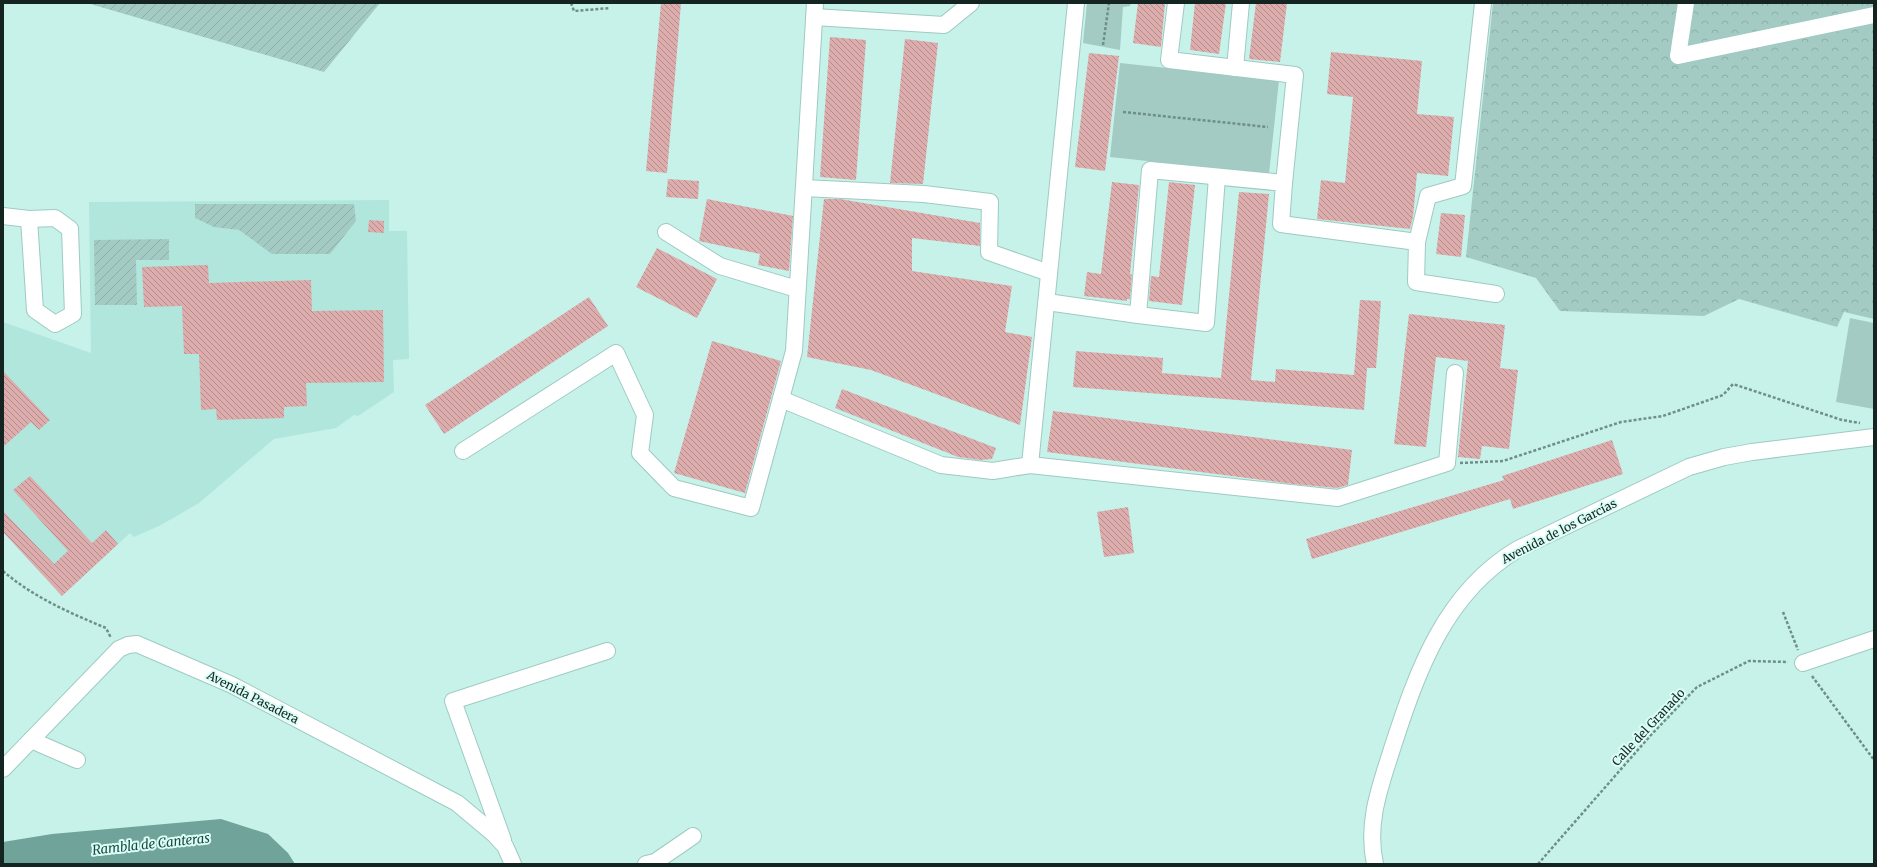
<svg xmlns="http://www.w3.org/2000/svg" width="1877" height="867" viewBox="0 0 1877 867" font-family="Merriweather,serif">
<defs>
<pattern id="forest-crowns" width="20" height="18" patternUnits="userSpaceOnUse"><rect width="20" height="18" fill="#a4cbc3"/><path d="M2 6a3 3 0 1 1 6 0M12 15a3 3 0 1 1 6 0" fill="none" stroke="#8caea7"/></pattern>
<pattern id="garden-furrows" width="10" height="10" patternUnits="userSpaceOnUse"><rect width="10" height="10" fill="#a4cbc3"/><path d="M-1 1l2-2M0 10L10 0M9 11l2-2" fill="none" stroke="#8caea7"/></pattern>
<pattern id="building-back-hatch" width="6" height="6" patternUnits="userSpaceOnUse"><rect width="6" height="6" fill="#ddadad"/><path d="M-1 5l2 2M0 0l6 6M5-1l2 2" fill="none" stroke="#b28d8c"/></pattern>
</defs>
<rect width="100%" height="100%" fill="#c6f2ea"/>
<!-- built -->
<path fill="#b1e6dc" d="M 389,200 L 389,231 L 407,231 L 409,359 L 393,360 L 394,392 L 358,416 L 354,415 L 336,428 L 274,439 L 199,503 L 161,525 L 134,537 L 130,533 L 62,596 L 3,532 L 3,322 L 91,353 L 89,202 Z"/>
<!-- green -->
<g fill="#a4cbc3">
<path d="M 1087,3 L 1131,3 L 1130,6 L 1123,7 L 1120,50 L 1083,43 Z"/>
<path d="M 1120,63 L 1279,80 L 1269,174 L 1110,157 Z"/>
<path d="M 1850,318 L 1874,323 L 1874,409 L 1836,402 Z"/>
</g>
<!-- forest -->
<path fill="url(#forest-crowns)" d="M 1493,3 L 1874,3 L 1874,319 L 1844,312 L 1837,327 L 1739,299 L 1704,316 L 1560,311 L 1536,278 L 1466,257 Z"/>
<!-- garden -->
<g fill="url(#garden-furrows)">
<path d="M 87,3 L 380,3 L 324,72 Z"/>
<path d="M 195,204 L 354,204 L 356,221 L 330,254 L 272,254 L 239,230 L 214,227 L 195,218 Z"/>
<path d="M 169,239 L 169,260 L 136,260 L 137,305 L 95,305 L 94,240 Z"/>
</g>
<!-- water -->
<path fill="#70a399" d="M 221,819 L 268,834 L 288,853 L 295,864 L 3,864 L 3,842 L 52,834 Z"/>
<!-- building -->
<g fill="url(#building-back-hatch)">
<path d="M 661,3 L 681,3 L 667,173 L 646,171 Z"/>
<path d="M 1138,3 L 1165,3 L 1161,47 L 1133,43 Z"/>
<path d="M 1195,3 L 1226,3 L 1219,54 L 1190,50 Z"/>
<path d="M 1256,3 L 1287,3 L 1280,62 L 1249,59 Z"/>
<path d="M 830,37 L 866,40 L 856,180 L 820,177 Z"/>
<path d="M 905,39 L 938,43 L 923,184 L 890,183 Z"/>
<path d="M 1331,52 L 1422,61 L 1417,114 L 1454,117 L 1448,176 L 1417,173 L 1413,217 L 1410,229 L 1317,219 L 1321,180 L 1345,183 L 1353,97 L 1327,94 Z"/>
<path d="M 1089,53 L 1119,56 L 1105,171 L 1075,167 Z"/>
<path d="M 668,179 L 699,181 L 698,199 L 666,197 Z"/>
<path d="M 1112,182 L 1139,185 L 1130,274 L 1132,274 L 1130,299 L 1127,299 L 1127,301 L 1084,296 L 1087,272 L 1101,274 Z"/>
<path d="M 1169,182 L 1195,185 L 1182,305 L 1149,301 L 1151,276 L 1159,277 Z"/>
<path d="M 1239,192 L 1269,194 L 1251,380 L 1275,382 L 1276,369 L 1354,375 L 1360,300 L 1381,301 L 1376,368 L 1367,368 L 1364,410 L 1073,387 L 1076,351 L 1163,358 L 1162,373 L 1221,378 Z"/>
<path d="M 707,199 L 793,216 L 789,271 L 758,265 L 760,254 L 699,241 Z"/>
<path d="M 824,199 L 840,199 L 980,223 L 980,246 L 912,238 L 912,271 L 1012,286 L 1005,332 L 1032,337 L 1020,425 L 871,370 L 807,357 Z"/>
<path d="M 1441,213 L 1465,215 L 1461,257 L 1436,254 Z"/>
<path d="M 369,220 L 384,221 L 384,233 L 368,232 Z"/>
<path d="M 657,248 L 717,279 L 697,318 L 636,287 Z"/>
<path d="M 208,265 L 209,283 L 311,280 L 312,311 L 383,310 L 384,382 L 306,383 L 307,406 L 284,407 L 284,418 L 217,420 L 216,409 L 201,410 L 199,354 L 184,354 L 182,306 L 144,307 L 142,267 Z"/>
<path d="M 589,297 L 608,326 L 444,434 L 425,405 Z"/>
<path d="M 1409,314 L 1505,325 L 1500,368 L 1518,370 L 1509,449 L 1482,446 L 1480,459 L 1458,457 L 1468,361 L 1436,357 L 1426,447 L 1394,444 Z"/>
<path d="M 712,341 L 781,361 L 745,493 L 674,473 Z"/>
<path d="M 3,371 L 50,420 L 39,430 L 31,422 L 3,447 Z"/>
<path d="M 842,389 L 996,448 L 992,459 L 981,460 L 958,457 L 835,408 Z"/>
<path d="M 1053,411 L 1352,450 L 1348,485 L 1337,488 L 1293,484 L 1047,452 Z"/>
<path d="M 1612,440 L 1623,474 L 1513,509 L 1510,499 L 1312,559 L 1306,539 L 1504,480 L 1502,476 Z"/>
<path d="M 30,476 L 92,543 L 106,530 L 118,544 L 62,596 L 3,532 L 3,511 L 54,564 L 68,551 L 13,490 Z"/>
<path d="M 1128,507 L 1134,553 L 1104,557 L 1097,512 Z"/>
</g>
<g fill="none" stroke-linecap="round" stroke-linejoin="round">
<!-- minor casing -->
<g stroke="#9ecac2" stroke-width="18">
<g id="minor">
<path d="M 1176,3 L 1169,60 L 1295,75 L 1284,183"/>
<path d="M 1483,3 L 1463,186 L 1428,196 L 1417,242 L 1416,282 L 1496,294"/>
<path d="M 1686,3 L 1678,56 L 1874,15"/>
<path d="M 814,17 L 944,25 L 971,3"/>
<path d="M 1235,68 L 1241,3"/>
<path d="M 804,188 L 924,194 L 990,202 L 989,252 L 1049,273"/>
<path d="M 3,216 L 29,219 L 55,218 L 70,229 L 73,314 L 55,324 L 35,310 L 29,219"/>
<path d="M 666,232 L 720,266 L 797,289"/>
<path d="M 1047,302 L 1138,315 L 1150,170 L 1284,183 L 1281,224 L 1417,242"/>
<path d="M 1138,315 L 1206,323 L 1217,177"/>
<path d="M 781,399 L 941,465 L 993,471 L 1030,465 L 1338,498 L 1447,463 L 1455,373"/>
<path d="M 463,451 L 616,353 L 645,415 L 640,453 L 674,488 L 751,508 L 794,351 L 815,3"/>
<path d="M 1030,465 L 1076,3"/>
<path d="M 1803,663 L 1874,639"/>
<path d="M 31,740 L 77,760"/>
<path d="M 3,769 L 119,649 L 128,645 L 137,644 L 232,685 L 457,803 L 494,834 L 505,846 L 513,864"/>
<path d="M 503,840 L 453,701 L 607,651"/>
<path d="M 646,864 L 655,862 L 693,836"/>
<path d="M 1375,864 C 1366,823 1380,787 1392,749 C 1417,672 1444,593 1518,549 L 1689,467 L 1724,457 L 1752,452 L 1874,437"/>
</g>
</g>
<!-- path -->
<g stroke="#6f8e88" stroke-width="2.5" stroke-dasharray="3 2" stroke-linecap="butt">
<path d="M 571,3 L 574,11 L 610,8"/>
<path d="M 1103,45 L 1109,3"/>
<path d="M 1123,112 L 1268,127"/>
<path d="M 1460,463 L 1503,461 L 1621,422 L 1663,416 L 1723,395 L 1733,384 L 1842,420 L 1860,423"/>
<path d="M 3,571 C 33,597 70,613 106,628 L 111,638"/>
<path d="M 1783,612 L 1798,650"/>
<path d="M 1812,676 L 1874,760"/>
<path d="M 1538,864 L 1650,736 L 1697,687 L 1749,661 L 1788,662"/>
</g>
<!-- minor -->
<use href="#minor" stroke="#fff" stroke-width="16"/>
</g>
<g text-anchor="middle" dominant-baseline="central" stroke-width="4" stroke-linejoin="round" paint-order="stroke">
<!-- street labels -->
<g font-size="12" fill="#132421" stroke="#dafdf6">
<text transform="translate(1559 531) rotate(-27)">Avenida de los Garcías</text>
<text transform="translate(253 697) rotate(27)">Avenida Pasadera</text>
<text transform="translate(1648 727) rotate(-47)">Calle del Granado</text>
</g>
<!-- water labels -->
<g font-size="13" font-style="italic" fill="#1b4943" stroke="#dafdf6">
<text transform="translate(151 844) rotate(-6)">Rambla de Canteras</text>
</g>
</g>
<!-- border -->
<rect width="1877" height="867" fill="none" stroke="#132421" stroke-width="8"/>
</svg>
